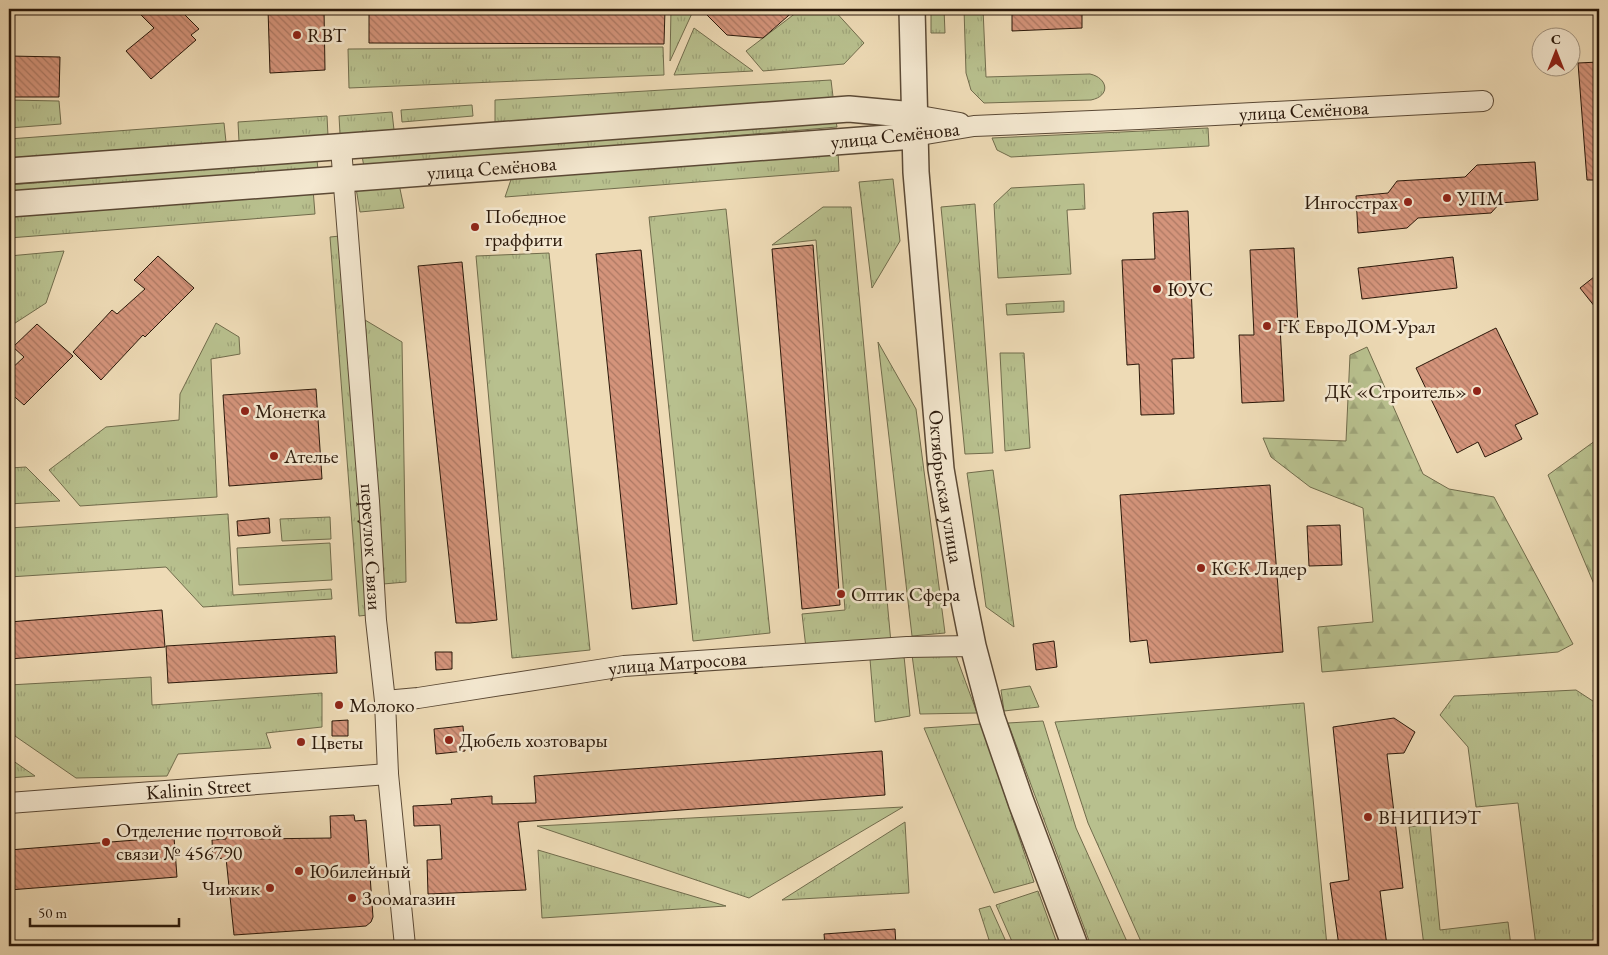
<svg xmlns="http://www.w3.org/2000/svg" width="1608" height="955" viewBox="0 0 1608 955" font-family="'EB Garamond',serif">
<defs>
<pattern id="grass-tufts" width="24" height="20" patternUnits="userSpaceOnUse" patternTransform="scale(1.25)"><rect width="24" height="20" fill="#b8c08e"/><path d="M3 7l-1-3M5 7V3M7 7l1-3M15 17l-1-3M17 17v-4M19 17l1-3" fill="none" stroke="#9ea479"/></pattern>
<pattern id="forest-firs" width="22" height="20" patternUnits="userSpaceOnUse" patternTransform="scale(1.25)"><rect width="22" height="20" fill="#b8c08e"/><path d="M5 1l3.5 6h-7zM16 11l3.5 6h-7z" fill="#9ea479"/></pattern>
<pattern id="building-back-hatch" width="6" height="6" patternUnits="userSpaceOnUse" patternTransform="scale(1.25)"><rect width="6" height="6" fill="#d4947b"/><path d="M-1 5l2 2M0 0l6 6M5-1l2 2" fill="none" stroke="#ac7863"/></pattern>
</defs>
<rect width="100%" height="100%" fill="#eedbb6"/>
<filter id="stains"><feTurbulence type="fractalNoise" baseFrequency=".004" numOctaves="4"/><feColorMatrix values="0 0 0 0 .2 0 0 0 0 .09 0 0 0 0 .02 0 0 0 .5 -.17"/></filter>
<radialGradient id="worn" r=".72"><stop offset=".6" stop-color="#630" stop-opacity="0"/><stop offset="1" stop-color="#630" stop-opacity=".3"/></radialGradient>
<!-- grass -->
<g fill="url(#grass-tufts)" stroke="#716c4c">
<path d="M 671,9 L 694,9 L 670,61 Z"/>
<path d="M 801,9 L 833,9 L 864,43 L 844,64 L 763,71 L 746,51 Z"/>
<path d="M 931,9 L 944,9 L 945,33 L 931,33 Z"/>
<path d="M 964,9 L 983,9 L 986,77 L 1090,74 C 1108,78 1111,96 1091,100 L 984,103 L 971,90 L 966,73 Z"/>
<path d="M 694,28 L 753,71 L 674,75 Z"/>
<path d="M 663,47 L 664,75 L 349,88 L 348,49 Z"/>
<path d="M 831,80 L 834,105 L 495,123 L 495,100 Z"/>
<path d="M 9,100 L 59,101 L 61,124 L 9,128 Z"/>
<path d="M 472,105 L 473,116 L 402,122 L 401,110 Z"/>
<path d="M 392,112 L 394,130 L 340,134 L 339,116 Z"/>
<path d="M 327,116 L 328,136 L 239,142 L 238,122 Z"/>
<path d="M 836,121 L 837,127 L 364,167 L 362,156 Z"/>
<path d="M 224,123 L 226,142 L 9,158 L 9,139 Z"/>
<path d="M 1208,128 L 1209,146 L 1011,157 L 997,150 L 992,138 Z"/>
<path d="M 838,151 L 839,171 L 505,197 L 515,168 Z"/>
<path d="M 317,160 L 318,170 L 9,195 L 9,185 Z"/>
<path d="M 893,179 L 900,241 L 872,288 L 859,182 Z"/>
<path d="M 399,184 L 404,208 L 360,212 L 356,188 Z"/>
<path d="M 1084,184 L 1085,209 L 1067,210 L 1071,274 L 998,278 L 994,204 L 1011,188 Z"/>
<path d="M 313,189 L 315,214 L 9,238 L 9,213 Z"/>
<path d="M 975,204 L 993,453 L 965,454 L 941,207 Z"/>
<path d="M 823,207 L 851,207 L 891,643 L 806,648 L 802,614 L 845,610 L 816,240 L 772,245 Z"/>
<path d="M 726,209 L 770,633 L 693,641 L 649,217 Z"/>
<path d="M 340,236 L 368,615 L 359,616 L 330,237 Z"/>
<path d="M 64,251 L 46,303 L 9,327 L 9,256 Z"/>
<path d="M 549,253 L 590,650 L 512,658 L 476,256 Z"/>
<path d="M 1064,301 L 1064,312 L 1007,315 L 1006,304 Z"/>
<path d="M 365,320 L 402,342 L 406,582 L 383,584 Z"/>
<path d="M 216,323 L 239,337 L 240,354 L 211,359 L 217,497 L 80,506 L 49,470 L 106,427 L 179,420 L 180,394 Z"/>
<path d="M 878,342 L 916,409 L 945,633 L 912,636 Z"/>
<path d="M 1000,353 L 1024,353 L 1030,448 L 1005,451 Z"/>
<path d="M 26,467 L 60,501 L 9,504 L 9,468 Z"/>
<path d="M 993,470 L 1014,627 L 986,607 L 967,473 Z"/>
<path d="M 228,514 L 233,595 L 331,589 L 332,599 L 203,607 L 166,567 L 9,577 L 9,528 Z"/>
<path d="M 330,517 L 331,539 L 282,541 L 280,519 Z"/>
<path d="M 955,653 L 977,713 L 920,714 L 912,655 Z"/>
<path d="M 904,656 L 910,716 L 875,722 L 870,659 Z"/>
<path d="M 151,677 L 152,705 L 322,693 L 322,727 L 266,733 L 271,748 L 178,754 L 167,776 L 76,778 L 15,736 L 9,707 L 9,685 Z"/>
<path d="M 1030,686 L 1039,707 L 1004,711 L 1001,690 Z"/>
<path d="M 1576,690 L 1599,705 L 1599,946 L 1536,946 L 1518,803 L 1476,807 L 1468,747 L 1440,715 L 1454,696 Z"/>
<path d="M 1304,703 L 1327,946 L 1143,946 L 1088,823 L 1055,722 Z"/>
<path d="M 1043,721 L 1076,828 L 1129,946 L 1091,946 L 1008,723 Z"/>
<path d="M 981,724 L 1034,882 L 994,893 L 924,728 Z"/>
<path d="M 9,758 L 35,776 L 9,778 Z"/>
<path d="M 903,807 L 749,898 L 537,826 Z"/>
<path d="M 905,822 L 909,893 L 782,900 Z"/>
<path d="M 1430,824 L 1440,930 L 1508,922 L 1511,946 L 1424,946 L 1409,827 Z"/>
<path d="M 538,850 L 726,906 L 542,918 Z"/>
<path d="M 1038,891 L 1058,946 L 1014,946 L 996,905 Z"/>
<path d="M 990,906 L 1008,946 L 991,946 L 979,909 Z"/>
</g>
<!-- forest -->
<g fill="url(#forest-firs)" stroke="#716c4c">
<path d="M 1367,347 L 1423,474 L 1449,489 L 1494,497 L 1573,644 L 1558,652 L 1322,672 L 1318,627 L 1373,622 L 1363,508 L 1310,487 L 1271,457 L 1263,438 L 1346,441 L 1350,355 Z"/>
<path d="M 1599,438 L 1599,596 L 1548,475 Z"/>
</g>
<!-- green -->
<path fill="#b8c08e" stroke="#716c4c" d="M 330,543 L 332,580 L 239,585 L 237,548 Z"/>
<!-- building -->
<g fill="url(#building-back-hatch)" stroke="#2a180a">
<path d="M 135,9 L 179,9 L 199,29 L 191,35 L 196,40 L 151,79 L 126,51 L 154,28 Z"/>
<path d="M 268,9 L 324,9 L 325,70 L 270,73 Z"/>
<path d="M 369,9 L 665,9 L 664,44 L 369,43 Z"/>
<path d="M 701,9 L 796,9 L 763,38 L 727,35 Z"/>
<path d="M 1012,9 L 1082,9 L 1082,28 L 1012,31 Z"/>
<path d="M 9,56 L 60,57 L 59,97 L 9,97 Z"/>
<path d="M 1599,62 L 1599,180 L 1587,180 L 1578,63 Z"/>
<path d="M 1535,162 L 1538,200 L 1500,203 L 1491,213 L 1418,218 L 1407,228 L 1358,233 L 1356,196 L 1388,193 L 1397,181 L 1465,177 L 1477,165 Z"/>
<path d="M 1188,211 L 1194,358 L 1172,359 L 1174,414 L 1141,415 L 1139,364 L 1127,365 L 1122,260 L 1155,259 L 1153,213 Z"/>
<path d="M 813,245 L 840,605 L 802,609 L 772,249 Z"/>
<path d="M 1294,248 L 1298,325 L 1280,326 L 1284,401 L 1242,403 L 1239,335 L 1254,335 L 1250,250 Z"/>
<path d="M 641,250 L 677,604 L 632,609 L 596,254 Z"/>
<path d="M 158,256 L 194,288 L 145,337 L 143,335 L 101,380 L 73,352 L 112,310 L 117,314 L 145,289 L 134,280 Z"/>
<path d="M 1453,257 L 1457,288 L 1362,299 L 1358,268 Z"/>
<path d="M 462,262 L 497,620 L 470,623 L 456,623 L 418,266 Z"/>
<path d="M 1599,273 L 1599,312 L 1580,288 Z"/>
<path d="M 37,324 L 73,356 L 24,405 L 9,392 L 9,371 L 24,357 L 13,347 Z"/>
<path d="M 1496,328 L 1538,414 L 1515,425 L 1522,439 L 1504,448 L 1485,457 L 1478,442 L 1457,453 L 1416,368 Z"/>
<path d="M 316,389 L 322,479 L 229,486 L 223,395 Z"/>
<path d="M 1270,485 L 1283,652 L 1150,663 L 1147,640 L 1130,642 L 1120,495 Z"/>
<path d="M 269,518 L 270,533 L 238,536 L 237,521 Z"/>
<path d="M 1340,525 L 1342,565 L 1309,566 L 1307,526 Z"/>
<path d="M 162,610 L 165,647 L 9,659 L 9,622 Z"/>
<path d="M 335,636 L 337,673 L 168,683 L 166,646 Z"/>
<path d="M 1054,641 L 1057,667 L 1036,670 L 1033,644 Z"/>
<path d="M 435,652 L 452,652 L 452,669 L 436,670 Z"/>
<path d="M 1394,718 L 1415,732 L 1404,753 L 1387,754 L 1403,888 L 1380,891 L 1387,946 L 1339,946 L 1330,883 L 1349,880 L 1333,727 Z"/>
<path d="M 348,720 L 348,736 L 332,736 L 332,721 Z"/>
<path d="M 463,726 L 465,751 L 436,754 L 434,729 Z"/>
<path d="M 882,751 L 885,795 L 518,822 L 526,890 L 428,894 L 427,860 L 442,859 L 440,825 L 414,826 L 413,806 L 452,804 L 451,799 L 492,796 L 492,804 L 536,803 L 534,776 Z"/>
<path d="M 354,815 L 355,821 L 366,820 L 373,917 L 371,922 L 366,926 L 353,927 L 234,935 L 226,858 L 213,859 L 212,840 L 226,839 L 226,831 L 255,829 L 256,839 L 331,838 L 330,816 Z"/>
<path d="M 174,837 L 177,877 L 9,890 L 9,850 Z"/>
<path d="M 895,929 L 896,946 L 825,946 L 824,934 Z"/>
</g>
<g fill="none" stroke-linecap="round" stroke-linejoin="round">
<!-- minor casing -->
<g stroke="#5b4935" stroke-width="22">
<g id="minor">
<path d="M 914,115 L 960,123"/>
<path id="s1" d="M 914,136 L 974,126 L 1139,119 L 1483,101"/>
<path id="s2" d="M 341,148 L 369,501 L 376,620 L 385,701 L 388,774 L 405,946"/>
<path id="s3" d="M 385,701 L 418,698 L 624,666 L 907,647 L 973,646"/>
<path id="s4" d="M 9,803 L 388,774"/>
</g>
</g>
<!-- tertiary casing -->
<g stroke="#5b4935" stroke-width="28">
<g id="tertiary">
<path id="s5" d="M 912,9 L 916,172 L 941,469 L 962,591 L 973,646 L 992,718 L 1021,802 L 1075,946"/>
<path d="M 9,171 L 849,109 L 914,115"/>
<path id="s6" d="M 9,204 L 914,136"/>
</g>
</g>
<!-- minor -->
<use href="#minor" stroke="#f4e8d0" stroke-width="20"/>
<!-- tertiary -->
<use href="#tertiary" stroke="#f4e8d0" stroke-width="25"/>
</g>
<!-- markers -->
<g fill="#8f2418" stroke="#f4e8d0" stroke-width="2">
<circle cx="297" cy="35" r="5"/>
<circle cx="1447" cy="198" r="5"/>
<circle cx="1408" cy="202" r="5"/>
<circle cx="475" cy="227" r="5"/>
<circle cx="1157" cy="289" r="5"/>
<circle cx="1267" cy="326" r="5"/>
<circle cx="1477" cy="391" r="5"/>
<circle cx="245" cy="411" r="5"/>
<circle cx="274" cy="456" r="5"/>
<circle cx="1201" cy="568" r="5"/>
<circle cx="841" cy="594" r="5"/>
<circle cx="339" cy="705" r="5"/>
<circle cx="449" cy="740" r="5"/>
<circle cx="301" cy="742" r="5"/>
<circle cx="1368" cy="817" r="5"/>
<circle cx="106" cy="842" r="5"/>
<circle cx="299" cy="871" r="5"/>
<circle cx="270" cy="888" r="5"/>
<circle cx="352" cy="898" r="5"/>
</g>
<g text-anchor="middle" dominant-baseline="central" stroke-width="5" stroke-linejoin="round" paint-order="stroke">
<!-- poi labels -->
<g font-size="20" fill="#2a180a" stroke="#f4e8d0" text-anchor="start">
<text x="307" y="35">RBT</text>
<text x="1457" y="198">УПМ</text>
<text x="1398" y="202" text-anchor="end">Ингосстрах</text>
<text x="485" y="216">Победное<tspan x="485" dy="23">граффити</tspan></text>
<text x="1167" y="289">ЮУС</text>
<text x="1277" y="326">ГК ЕвроДОМ-Урал</text>
<text x="1467" y="391" text-anchor="end">ДК «Строитель»</text>
<text x="255" y="411">Монетка</text>
<text x="284" y="456">Ателье</text>
<text x="1211" y="568">КСК Лидер</text>
<text x="851" y="594">Оптик Сфера</text>
<text x="349" y="705">Молоко</text>
<text x="459" y="740">Дюбель хозтовары</text>
<text x="311" y="742">Цветы</text>
<text x="1378" y="817">ВНИПИЭТ</text>
<text x="116" y="830">Отделение почтовой<tspan x="116" dy="23">связи № 456790</tspan></text>
<text x="309" y="871">Юбилейный</text>
<text x="260" y="888" text-anchor="end">Чижик</text>
<text x="362" y="898">Зоомагазин</text>
</g>
<!-- street labels -->
<g font-size="20" fill="#2a180a" stroke="#f4e8d0">
<text stroke="none"><textPath href="#s1" startOffset="391">улица Семёнова</textPath></text>
<text transform="translate(895 135) rotate(-6)">улица Семёнова</text>
<text stroke="none"><textPath href="#s6" startOffset="484">улица Семёнова</textPath></text>
<text stroke="none"><textPath href="#s5" startOffset="479">Октябрьская улица</textPath></text>
<text stroke="none"><textPath href="#s2" startOffset="400">переулок Связи</textPath></text>
<text stroke="none"><textPath href="#s3" startOffset="295">улица Матросова</textPath></text>
<text stroke="none"><textPath href="#s4" startOffset="190">Kalinin Street</textPath></text>
</g>
</g>
<!-- margin -->
<rect width="1608" height="955" fill="none" stroke="#eedbb6" stroke-width="30"/>
<rect x="10" y="10" width="1588" height="935" fill="none" stroke="#2a180a" stroke-width="2.5"/>
<rect x="15" y="15" width="1578" height="925" fill="none" stroke="#2a180a"/>
<!-- north arrow -->
<g transform="translate(1556 52)"><circle r="24" fill="#f4e8d0" stroke="#a39581"/>
<path d="M0-4L9 19L0 12L-9 19Z" fill="#8f2418"/>
<text y="-8" font-size="14" font-weight="bold" text-anchor="middle" fill="#2a180a">С</text>
</g>
<!-- scale -->
<path d="M30 918v8h149v-8" fill="none" stroke="#2a180a" stroke-width="2.5"/>
<text x="38" y="918" font-size="15" fill="#2a180a" stroke="#f4e8d0" stroke-width="4" paint-order="stroke">50 m</text>
<rect width="100%" height="100%" filter="url(#stains)"/>
<rect width="100%" height="100%" fill="url(#worn)"/>
</svg>
